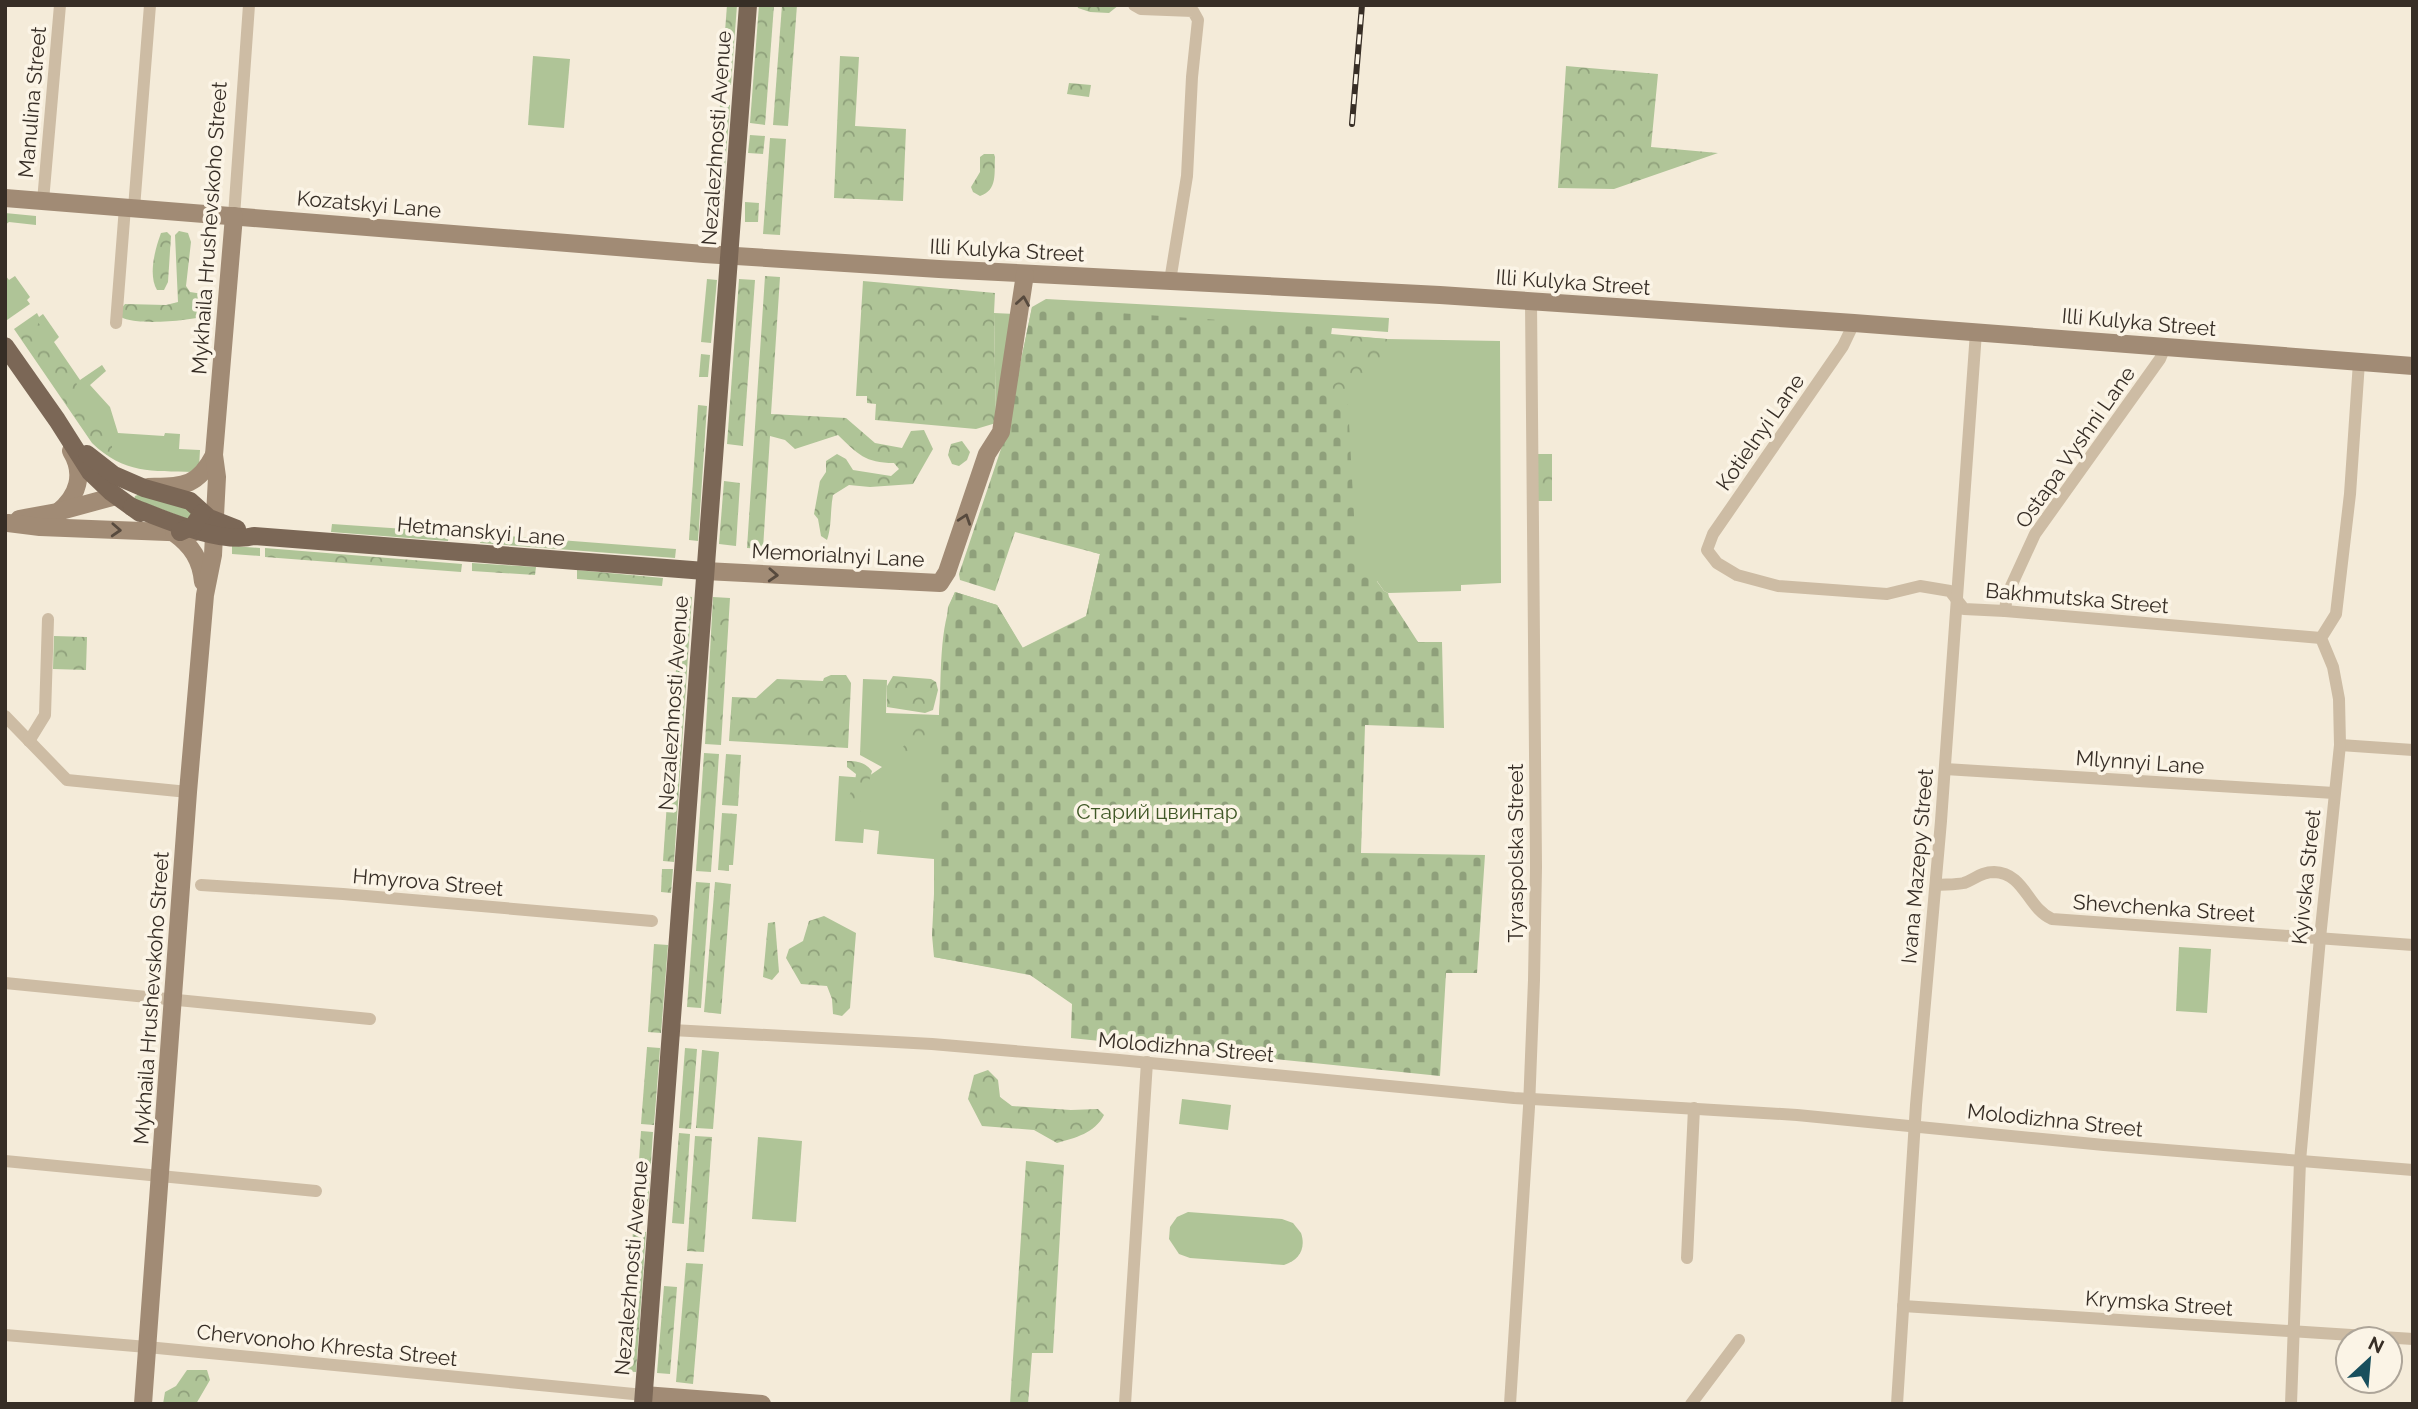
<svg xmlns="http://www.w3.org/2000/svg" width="2418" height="1409" viewBox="0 0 2418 1409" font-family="Raleway,sans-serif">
<defs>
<pattern id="forest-crowns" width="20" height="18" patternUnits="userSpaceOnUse" patternTransform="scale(1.75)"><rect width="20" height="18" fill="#afc497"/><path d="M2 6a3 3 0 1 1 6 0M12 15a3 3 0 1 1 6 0" fill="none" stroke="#8fa07b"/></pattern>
<pattern id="cemetery-stones" width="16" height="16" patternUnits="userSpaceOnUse" patternTransform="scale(1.75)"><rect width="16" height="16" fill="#afc497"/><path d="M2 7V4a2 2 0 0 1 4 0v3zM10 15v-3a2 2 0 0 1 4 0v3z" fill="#8fa07b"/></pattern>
</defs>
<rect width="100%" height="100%" fill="#f4ebd9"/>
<!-- grass -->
<g fill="#afc497">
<path d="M 533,56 L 570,59 L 564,128 L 528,125 Z"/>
<path d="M 5,213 L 36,216 L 36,225 L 9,222 L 5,225 Z"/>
<path d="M 5,275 L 9,280 L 15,276 L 30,297 L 27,300 L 30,304 L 7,320 Z"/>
<path d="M 707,279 L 717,280 L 711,343 L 701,342 Z"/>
<path d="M 1046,299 L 1389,318 L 1388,332 L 1332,328 L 1331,334 L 1387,339 L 1500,341 L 1501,583 L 1461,585 L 1461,591 L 1388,593 L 1384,591 L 1377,581 L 1073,1004 L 1030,974 L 934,957 L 934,859 L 877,854 L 879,831 L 864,829 L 863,843 L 835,841 L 839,776 L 866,778 L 882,767 L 860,755 L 863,679 L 887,680 L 886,713 L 939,715 C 942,675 938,629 955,592 L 997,605 L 1022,648 L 1086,616 L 1100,554 L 1092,552 L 1006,434 L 1032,307 Z"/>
<path d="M 37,313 L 39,317 L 43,314 L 59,337 L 54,342 L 80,380 L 102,365 L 106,371 L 90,385 L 110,407 L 118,433 L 164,436 L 165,433 L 180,434 L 179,449 L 200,450 L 199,467 L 193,472 C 152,471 124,474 92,443 L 14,329 Z"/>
<path d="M 994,313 L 1015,314 L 996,422 Z"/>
<path d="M 701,354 L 710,355 L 708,377 L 699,377 Z"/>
<path d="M 140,494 L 187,508 L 195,513 L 193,521 L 134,499 L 135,496 Z"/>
<path d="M 332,524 L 449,532 L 448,541 L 331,532 Z"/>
<path d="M 481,534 L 676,549 L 675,558 L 480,543 Z"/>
<path d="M 2179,947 L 2211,949 L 2207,1013 L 2176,1011 Z"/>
<path d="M 1182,1099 L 1231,1105 L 1228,1130 L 1179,1124 Z"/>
<path d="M 758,1137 L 802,1141 L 796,1222 L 752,1219 Z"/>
<path d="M 1188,1212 L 1282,1219 L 1293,1223 L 1301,1233 C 1306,1248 1300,1260 1284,1265 L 1190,1258 L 1179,1254 L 1169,1239 L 1170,1227 L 1177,1217 Z"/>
</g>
<!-- forest -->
<g fill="url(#forest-crowns)">
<path d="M 727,5 L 737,5 L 731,85 L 721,85 Z"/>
<path d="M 759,5 L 774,5 L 765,125 L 750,123 Z"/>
<path d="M 782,5 L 797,5 L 788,126 L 773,125 Z"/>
<path d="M 1077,5 L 1119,5 L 1109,13 L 1090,12 L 1078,8 Z"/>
<path d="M 840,56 L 859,57 L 855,126 L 906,129 L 903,201 L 834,198 Z"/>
<path d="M 1566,66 L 1658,74 L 1651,147 L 1718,153 L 1614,189 L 1558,188 Z"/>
<path d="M 1069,83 L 1091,85 L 1089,97 L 1067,94 Z"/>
<path d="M 720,104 L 730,105 L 721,217 L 712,216 Z"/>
<path d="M 750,135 L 765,136 L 763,154 L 748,153 Z"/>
<path d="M 770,138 L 786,139 L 780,235 L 763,234 Z"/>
<path d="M 984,154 L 994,154 L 995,157 C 994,173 998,190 980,196 L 973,192 L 971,187 L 980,172 L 980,157 Z"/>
<path d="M 745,202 L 759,203 L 758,222 L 745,222 Z"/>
<path d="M 179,231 L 188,233 L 191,242 L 186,286 L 190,292 L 209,295 L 211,306 L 208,315 C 192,321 135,326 121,317 L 120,310 L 125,304 L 166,305 L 178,302 L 175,235 Z"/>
<path d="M 167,232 L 171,236 L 168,282 L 164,290 L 157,290 C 148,275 155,249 161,233 Z"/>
<path d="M 765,276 L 780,277 L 771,414 L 846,418 L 875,443 L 902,448 L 911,431 L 924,430 L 933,449 L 913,484 L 870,487 L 849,485 L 833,495 C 830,510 832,526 827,540 L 821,536 L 818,519 L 814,514 L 820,481 L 826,472 L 826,461 L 837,454 L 846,459 L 853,470 L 891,476 L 899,469 L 894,463 C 865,463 858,454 838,435 L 795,449 L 785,440 L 770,436 L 763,549 L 747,548 Z"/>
<path d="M 739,279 L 755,280 L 743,446 L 727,444 Z"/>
<path d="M 863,281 L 995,293 L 994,313 L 996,423 L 976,429 L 875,420 L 876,404 L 867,403 L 867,396 L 856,396 Z"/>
<path d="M 27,322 L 37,322 L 44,328 L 75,379 L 80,394 L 112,431 L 112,452 L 110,455 L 107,455 L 91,440 L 19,335 L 20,328 Z"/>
<path d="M 1331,335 L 1387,339 L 1383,365 L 1362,379 L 1348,404 L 1333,405 Z"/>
<path d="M 698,405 L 707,406 L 698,541 L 689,540 Z"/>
<path d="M 962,441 L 970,452 L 967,460 L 959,466 L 952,464 L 948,455 L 951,444 Z"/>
<rect x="1537" y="454" width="15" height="47"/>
<path d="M 724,481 L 740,483 L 736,546 L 719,544 Z"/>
<path d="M 232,546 L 260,548 L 260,556 L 232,554 Z"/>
<path d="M 265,548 L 462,564 L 461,572 L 265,557 Z"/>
<path d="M 472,563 L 536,567 L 535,575 L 472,571 Z"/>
<path d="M 577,570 L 663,578 L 662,586 L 577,579 Z"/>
<path d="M 681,596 L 692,597 L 674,862 L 663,861 Z"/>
<path d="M 713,597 L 730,598 L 721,745 L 705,744 Z"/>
<path d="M 54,636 L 87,637 L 86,670 L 53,669 Z"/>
<path d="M 831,675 L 846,675 L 851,683 L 848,748 L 729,741 L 732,697 L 756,698 L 777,679 L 823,681 L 824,678 Z"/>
<path d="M 893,676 L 931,679 L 936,682 L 938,690 L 933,710 L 925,713 L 887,707 L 887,686 Z"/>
<path d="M 924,725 L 931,737 L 925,757 L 911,761 L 904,753 L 903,747 L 917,727 Z"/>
<path d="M 704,753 L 719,754 L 711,872 L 696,871 Z"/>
<path d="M 726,754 L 741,755 L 738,806 L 722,805 Z"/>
<path d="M 847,761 C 857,761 865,762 872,771 L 860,812 L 849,796 L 855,782 L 856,774 L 847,767 Z"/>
<path d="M 722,813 L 737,814 L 733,865 L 729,865 L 729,871 L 718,870 Z"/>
<path d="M 662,869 L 673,869 L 671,893 L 661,892 Z"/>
<path d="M 696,882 L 710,883 L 701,1008 L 687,1007 Z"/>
<path d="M 715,882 L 731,884 L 721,1014 L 704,1012 Z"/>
<path d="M 824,916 L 856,933 L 850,1008 L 842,1016 L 833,1014 L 832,999 L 827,986 L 801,984 L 786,958 L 789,949 L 803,941 L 809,921 Z"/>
<path d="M 775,922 L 779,972 L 772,980 L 763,977 L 768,923 Z"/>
<path d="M 654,944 L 668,945 L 661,1033 L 648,1032 Z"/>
<path d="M 647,1047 L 660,1048 L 654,1125 L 641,1124 Z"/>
<path d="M 685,1048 L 697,1049 L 691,1129 L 679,1128 Z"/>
<path d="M 702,1050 L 719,1052 L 713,1129 L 696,1128 Z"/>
<path d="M 988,1070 L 998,1080 L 1000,1097 L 1012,1106 L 1071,1110 L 1098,1109 L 1104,1115 C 1095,1133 1075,1138 1057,1143 L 1034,1130 L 982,1126 L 968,1099 L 974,1075 Z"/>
<path d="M 641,1131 L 653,1132 L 648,1206 L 636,1205 Z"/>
<path d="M 679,1133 L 690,1134 L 684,1224 L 672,1223 Z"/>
<path d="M 695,1136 L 712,1137 L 704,1252 L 687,1251 Z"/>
<path d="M 1026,1161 L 1064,1165 L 1053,1353 L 1032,1353 L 1028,1404 L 1010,1404 Z"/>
<path d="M 633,1231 L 646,1232 L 636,1372 L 622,1371 Z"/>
<path d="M 686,1263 L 703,1264 L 693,1384 L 676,1382 Z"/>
<path d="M 664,1286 L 677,1287 L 670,1374 L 657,1373 Z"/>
<path d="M 187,1370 L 207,1370 L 210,1380 L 196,1404 L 163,1404 L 165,1392 L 176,1386 Z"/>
</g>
<!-- cemetery -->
<path fill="url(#cemetery-stones)" d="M 1032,307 L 1331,328 L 1333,404 L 1348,404 L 1356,553 L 1384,591 L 1388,593 L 1389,597 L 1418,642 L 1442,642 L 1444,728 L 1365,725 L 1361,853 L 1485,855 L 1477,973 L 1446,973 L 1440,1076 L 1071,1038 L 1072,1004 L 1030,975 L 934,957 L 932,935 L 940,770 L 939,715 L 948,607 L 955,592 L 997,605 L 1023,648 L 1086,617 L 1100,554 L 1015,532 L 995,591 L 960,580 L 959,574 L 1006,434 Z"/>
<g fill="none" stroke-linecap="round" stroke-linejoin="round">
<!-- street -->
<g stroke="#cdbca4" stroke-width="12">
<path d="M 1134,5 L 1141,9 L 1193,11 L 1198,20 L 1192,77 L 1187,176 L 1170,281"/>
<path d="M 43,201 L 60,5"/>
<path d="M 134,208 L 150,5"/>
<path d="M 234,216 L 249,5"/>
<path d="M 116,323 L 125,207"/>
<path d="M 1854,323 L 1843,346 L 1713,534 L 1707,550 L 1717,563 L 1737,575 L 1778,586 L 1887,594 L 1920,586 L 1950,591 L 1964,609 L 2005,611 L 2321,638"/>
<path d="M 2005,611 L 2007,595 L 2035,534 L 2160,359 L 2165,347"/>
<path d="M 5,716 L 67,780 L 188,792"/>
<path d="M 29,741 L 45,715 L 48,619"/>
<path d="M 2340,745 L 2413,750"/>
<path d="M 1945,769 L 2334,793"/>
<path d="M 201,885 L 343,894 L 652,921"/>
<path d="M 1936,885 C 1944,884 1955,885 1964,883 C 1975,879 1981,872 1994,872 C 2025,873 2027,908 2052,919 L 2413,945"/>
<path d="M 5,983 L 370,1019"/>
<path d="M 672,1030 L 932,1044 L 1119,1060 L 1514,1098 L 1797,1115 L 2104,1145 L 2413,1170"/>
<path d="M 5,1161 L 316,1191"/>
<path d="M 1687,1258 L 1694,1108"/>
<path d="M 1903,1306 L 2413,1339"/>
<path d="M 5,1335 L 147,1347 L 644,1395"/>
<path d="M 1125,1404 L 1147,1062"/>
<path d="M 1510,1404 L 1529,1107 L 1534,980 L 1536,867 L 1531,302"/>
<path d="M 1691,1404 L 1739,1340"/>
<path d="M 1897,1404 L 1916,1105 L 1941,821 L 1976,332"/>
<path d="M 2291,1404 L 2300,1161 L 2320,938 L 2340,745 L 2339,699 L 2333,667 L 2321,638 L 2336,614 L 2350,494 L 2359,362"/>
</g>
<!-- secondary -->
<g stroke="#a18b75" stroke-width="18">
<path d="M 5,198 L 704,254 L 939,269 L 1440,295 L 1854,323 L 2413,366"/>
<path d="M 148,487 C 182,486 197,488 214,455"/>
<path d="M 58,512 C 78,496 85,474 71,451"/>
<path d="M 19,519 L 57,512 L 116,496"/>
<path d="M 8,523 L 40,527 L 193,533"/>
<path d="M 174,533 C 192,546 201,560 203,582"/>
<path d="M 705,571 L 940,583 L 947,572 L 987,454 L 1001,432 L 1025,274"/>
<path d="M 644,1395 L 762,1404"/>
<path d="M 143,1404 L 188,792 L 205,595 L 213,555 L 217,477 L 214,455 L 234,216"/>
</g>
<!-- primary -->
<g stroke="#7b6756" stroke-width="18">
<path d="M 5,346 L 57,420 L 90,472 L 111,492 L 140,513"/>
<path d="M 87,454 L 114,475 L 144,488 L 190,501 L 209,518 L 237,529"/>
<path d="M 132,507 C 163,519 222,545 254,536 L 705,571"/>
<path d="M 180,532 L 193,526 L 202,513"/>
<path d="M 643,1404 L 748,5"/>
</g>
<!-- rail casing -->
<g stroke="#372e26" stroke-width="6">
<path id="rail" d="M 1352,124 L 1362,5"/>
</g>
<!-- rail -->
<use href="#rail" stroke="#fbf4e6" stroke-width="3.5" stroke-dasharray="10" stroke-linecap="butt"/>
</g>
<!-- one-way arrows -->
<defs><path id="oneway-chevron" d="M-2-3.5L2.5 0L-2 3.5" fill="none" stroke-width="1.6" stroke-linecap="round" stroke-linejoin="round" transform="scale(1.75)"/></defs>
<g stroke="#574a3e">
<use href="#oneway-chevron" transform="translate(1023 301) rotate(-81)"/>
<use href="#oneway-chevron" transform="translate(965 519) rotate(-71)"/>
<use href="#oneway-chevron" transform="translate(116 530) rotate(3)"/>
<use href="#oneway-chevron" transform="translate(773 575) rotate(3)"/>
</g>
<g text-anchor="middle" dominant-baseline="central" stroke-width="7" stroke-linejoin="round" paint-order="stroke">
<!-- street labels -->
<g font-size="21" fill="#372e26" stroke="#fbf4e6">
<text transform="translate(32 102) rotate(-85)">Manulina Street</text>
<text transform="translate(716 138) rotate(-86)">Nezalezhnosti Avenue</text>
<text transform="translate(369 204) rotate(5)">Kozatskyi Lane</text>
<text transform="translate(209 228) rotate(-86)">Mykhaila Hrushevskoho Street</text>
<text transform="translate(1007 250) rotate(3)">Illi Kulyka Street</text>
<text transform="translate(1573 282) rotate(4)">Illi Kulyka Street</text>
<text transform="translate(2139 322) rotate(5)">Illi Kulyka Street</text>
<text transform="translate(1760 432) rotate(-55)">Kotielnyi Lane</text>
<text transform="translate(2075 447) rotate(-55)">Ostapa Vyshni Lane</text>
<text transform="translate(481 531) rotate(5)">Hetmanskyi Lane</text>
<text transform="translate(838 555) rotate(3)">Memorialnyi Lane</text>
<text transform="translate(2077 598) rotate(5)">Bakhmutska Street</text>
<text transform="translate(673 703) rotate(-86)">Nezalezhnosti Avenue</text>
<text transform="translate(2140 762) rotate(4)">Mlynnyi Lane</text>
<text transform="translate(1515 853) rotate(-90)">Tyraspolska Street</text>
<text transform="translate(1917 866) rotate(-85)">Ivana Mazepy Street</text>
<text transform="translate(2306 877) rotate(-84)">Kyivska Street</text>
<text transform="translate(428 882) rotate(5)">Hmyrova Street</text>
<text transform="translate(2164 908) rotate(4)">Shevchenka Street</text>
<text transform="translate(151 998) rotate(-86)">Mykhaila Hrushevskoho Street</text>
<text transform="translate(1186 1047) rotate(5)">Molodizhna Street</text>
<text transform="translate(2055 1120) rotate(6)">Molodizhna Street</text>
<text transform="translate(631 1268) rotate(-85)">Nezalezhnosti Avenue</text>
<text transform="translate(2159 1303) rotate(4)">Krymska Street</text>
<text transform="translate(327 1345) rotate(6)">Chervonoho Khresta Street</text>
</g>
<!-- park labels -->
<g font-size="21" fill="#405827" stroke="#fbf4e6">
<text x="1157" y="811">Старий цвинтар</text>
</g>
</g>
<!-- border -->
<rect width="2418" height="1409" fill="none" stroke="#372e26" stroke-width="14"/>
<!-- north arrow -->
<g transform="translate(2369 1360) rotate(26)"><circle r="33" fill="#fbf4e6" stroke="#ada599" stroke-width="2"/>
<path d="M0-5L12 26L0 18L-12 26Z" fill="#184f5d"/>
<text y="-10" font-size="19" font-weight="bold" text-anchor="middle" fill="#372e26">N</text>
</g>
</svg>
